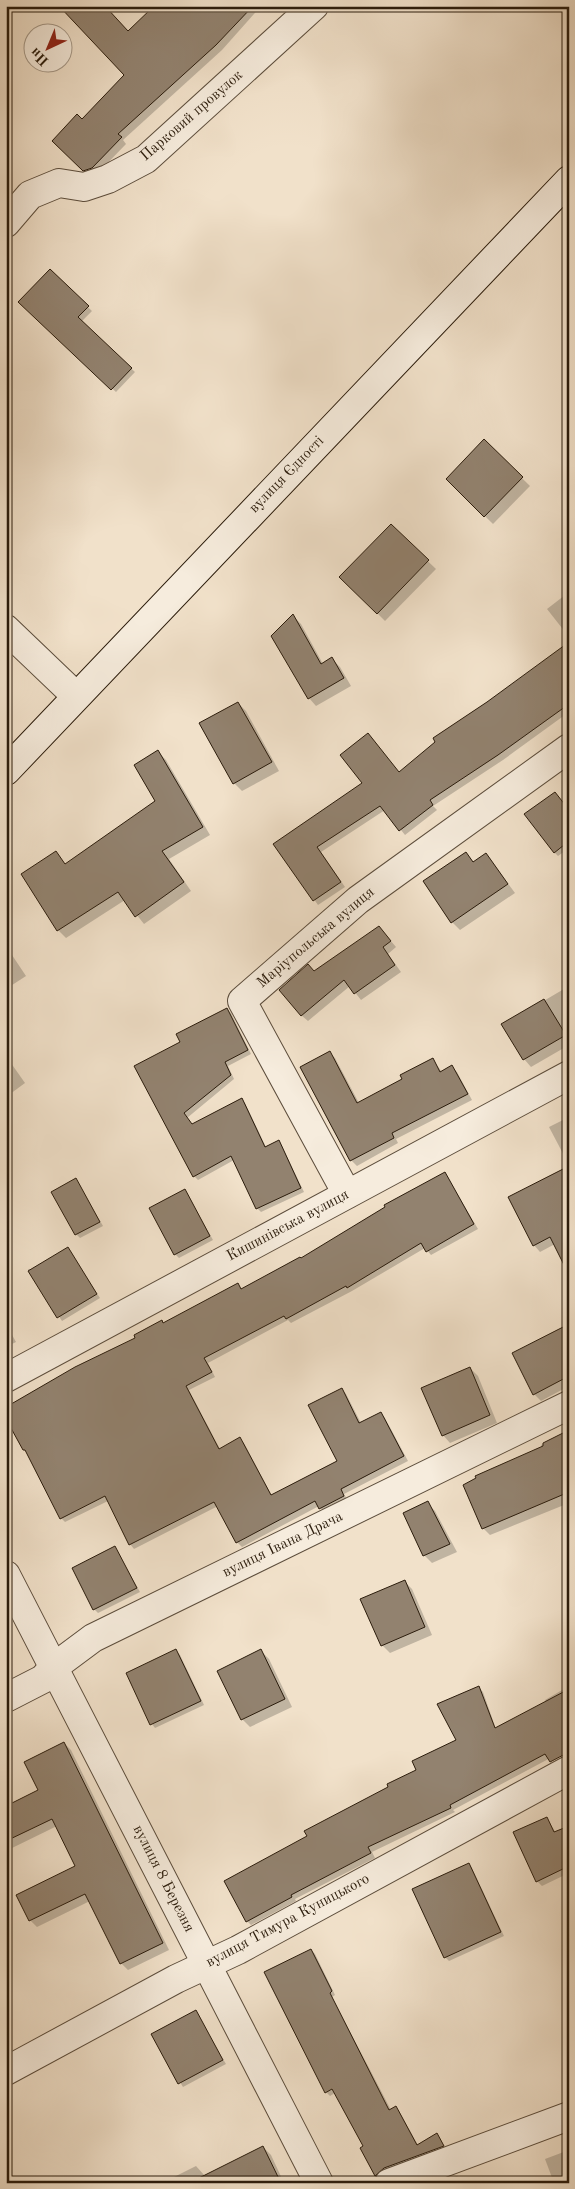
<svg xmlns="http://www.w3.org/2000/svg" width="575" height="2189" viewBox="0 0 575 2189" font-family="'Old Standard TT',serif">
<rect width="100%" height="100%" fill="#f1e1ca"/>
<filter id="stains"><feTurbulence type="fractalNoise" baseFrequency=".004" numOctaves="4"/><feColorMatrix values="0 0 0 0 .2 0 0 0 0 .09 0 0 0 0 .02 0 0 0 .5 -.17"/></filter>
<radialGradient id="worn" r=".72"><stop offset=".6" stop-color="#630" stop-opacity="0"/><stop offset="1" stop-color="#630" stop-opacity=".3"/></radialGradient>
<!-- shadow -->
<g fill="#0003">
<path d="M 162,6 L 261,6 L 222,50 L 123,140 L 126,144 L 98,173 L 90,176 L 54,141 L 82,121 L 126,75 L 128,32 Z"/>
<path d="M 50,271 L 92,311 L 81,322 L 135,372 L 116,392 L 20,302 Z"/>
<path d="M 484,441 L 530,486 L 493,524 L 447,479 Z"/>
<path d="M 391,526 L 436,569 L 385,621 L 341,577 Z"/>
<path d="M 569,592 L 569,637 L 547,609 Z"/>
<path d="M 293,616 L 301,624 L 323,664 L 332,659 L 340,667 L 351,686 L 316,706 L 309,698 Z"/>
<path d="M 569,644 L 569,712 L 503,760 L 433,806 L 437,810 L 405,835 L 385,810 L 321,852 L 345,887 L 318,905 L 275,844 L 399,774 L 487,703 Z"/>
<path d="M 238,703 L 246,711 L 279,771 L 242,791 L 234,783 L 201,724 Z"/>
<path d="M 158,752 L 166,760 L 210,835 L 169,859 L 191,891 L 144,924 L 125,900 L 66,938 L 58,930 L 56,853 L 66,865 L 157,801 Z"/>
<path d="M 569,801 L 569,848 L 558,856 L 554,852 L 564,804 Z"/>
<path d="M 466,854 L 474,862 L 486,854 L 515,893 L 460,930 L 452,922 Z"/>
<path d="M 379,927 L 396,947 L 388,954 L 401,972 L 361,1000 L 350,986 L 308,1021 L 301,1015 L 315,973 Z"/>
<path d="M 6,946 L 26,976 L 6,989 Z"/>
<path d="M 569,986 L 569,1045 L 531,1067 L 524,1059 L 503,1025 Z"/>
<path d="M 227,1009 L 231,1013 L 251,1054 L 228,1066 L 234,1079 L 187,1118 L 192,1125 L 241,1099 L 245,1103 L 266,1147 L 278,1142 L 282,1146 L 304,1192 L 261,1212 L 257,1208 L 234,1160 L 198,1180 L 194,1176 L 135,1066 L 182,1042 Z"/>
<path d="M 329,1052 L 335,1058 L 359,1103 L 404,1079 L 433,1060 L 442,1072 L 452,1067 L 457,1072 L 472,1100 L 396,1139 L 398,1143 L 357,1166 L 351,1160 L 301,1067 Z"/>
<path d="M 6,1056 L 25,1083 L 6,1097 Z"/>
<path d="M 569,1117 L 569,1165 L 549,1127 Z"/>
<path d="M 569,1168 L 555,1244 L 540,1252 L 534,1245 Z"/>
<path d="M 445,1173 L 478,1229 L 431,1255 L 425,1248 L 352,1291 L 291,1323 L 288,1320 L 208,1363 L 215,1377 L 189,1390 L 220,1449 L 240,1439 L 244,1443 L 272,1496 L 339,1462 L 342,1389 L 346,1394 L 361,1423 L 381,1413 L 385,1418 L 408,1461 L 344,1494 L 348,1501 L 325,1513 L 319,1506 L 242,1547 L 237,1542 L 218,1506 L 134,1549 L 130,1544 L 108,1501 L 65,1522 L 61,1518 L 29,1454 L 24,1450 L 137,1338 L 162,1322 L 164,1324 L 238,1285 L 243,1290 L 301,1259 Z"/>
<path d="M 76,1180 L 103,1226 L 80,1238 L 76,1234 Z"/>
<path d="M 185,1190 L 213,1240 L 179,1258 L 175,1254 Z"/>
<path d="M 68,1249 L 100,1298 L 62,1321 L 28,1269 L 35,1269 Z"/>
<path d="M 6,1324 L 16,1342 L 6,1347 Z"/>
<path d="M 569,1325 L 569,1386 L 541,1401 L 534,1394 Z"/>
<path d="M 470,1368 L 478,1376 L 497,1423 L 450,1443 L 443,1435 Z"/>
<path d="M 569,1431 L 569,1503 L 490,1535 L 483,1528 L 542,1448 L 541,1445 Z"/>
<path d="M 427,1503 L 435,1511 L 457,1552 L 432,1563 L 424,1555 L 404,1513 Z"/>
<path d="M 115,1547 L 140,1592 L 98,1613 L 94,1609 Z"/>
<path d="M 404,1581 L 412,1589 L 432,1635 L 390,1653 L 382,1645 Z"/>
<path d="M 176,1651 L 180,1655 L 204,1705 L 155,1728 L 152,1724 L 127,1674 Z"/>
<path d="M 261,1651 L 269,1659 L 292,1707 L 250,1727 L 242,1719 Z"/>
<path d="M 569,1686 L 569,1748 L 453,1810 L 455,1812 L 372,1852 L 375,1858 L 295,1899 L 296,1901 L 251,1925 L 247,1921 L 309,1837 L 418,1771 L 458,1740 L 479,1688 L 483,1692 L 496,1729 L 546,1702 L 545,1700 Z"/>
<path d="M 64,1743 L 71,1750 L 169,1950 L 128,1970 L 121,1963 L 90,1901 L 37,1927 L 30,1920 L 77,1867 L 57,1826 L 10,1849 L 6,1845 L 6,1807 L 40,1791 Z"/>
<path d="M 547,1818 L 556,1833 L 569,1827 L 569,1873 L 542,1886 L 537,1881 Z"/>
<path d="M 469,1864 L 472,1868 L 504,1936 L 449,1961 L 445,1957 Z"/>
<path d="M 311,1950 L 315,1954 L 335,1995 L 332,1997 L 391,2110 L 395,2108 L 399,2111 L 418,2145 L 437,2135 L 447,2150 L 380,2179 L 376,2176 L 361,2149 L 364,2147 L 335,2093 L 330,2096 L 326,2092 Z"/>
<path d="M 195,2012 L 226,2064 L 183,2087 L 152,2035 Z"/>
<path d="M 263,2147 L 271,2155 L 284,2183 L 166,2181 L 196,2166 L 205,2176 Z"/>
<path d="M 569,2150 L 569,2183 L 554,2183 L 545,2159 Z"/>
<path d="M 457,2176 L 464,2183 L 438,2183 Z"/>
</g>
<!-- building -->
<g fill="#92826f" stroke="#2b1c0c">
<path d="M 59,6 L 105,6 L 128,31 L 154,6 L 253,6 L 216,45 L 118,134 L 122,137 L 92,168 L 83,171 L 52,141 L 77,114 L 82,119 L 124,75 Z"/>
<path d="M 50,269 L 89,306 L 78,317 L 132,368 L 111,390 L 18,302 Z"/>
<path d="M 484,439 L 523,477 L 484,517 L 446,479 Z"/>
<path d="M 391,524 L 429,560 L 377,614 L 339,577 Z"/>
<path d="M 293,614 L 321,664 L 332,657 L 344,678 L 308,699 L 271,636 Z"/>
<path d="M 569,642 L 569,704 L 498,755 L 430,800 L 433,805 L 399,831 L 380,806 L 317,847 L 341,882 L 313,901 L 273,844 L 362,783 L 340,755 L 368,733 L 399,772 L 435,742 L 433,738 L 487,702 Z"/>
<path d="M 238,702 L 272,762 L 233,784 L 199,723 Z"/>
<path d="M 158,750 L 203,827 L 162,851 L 184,882 L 135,917 L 118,892 L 57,931 L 21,874 L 56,851 L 65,864 L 155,801 L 134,765 Z"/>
<path d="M 555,792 L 569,810 L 569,841 L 554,853 L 524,814 Z"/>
<path d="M 466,852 L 473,862 L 486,853 L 508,884 L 451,923 L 423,881 Z"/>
<path d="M 379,926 L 391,941 L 383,947 L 395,965 L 354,994 L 344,980 L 301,1016 L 279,990 L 308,964 L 314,971 Z"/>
<path d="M 544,999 L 566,1035 L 523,1060 L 501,1024 Z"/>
<path d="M 227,1008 L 248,1050 L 225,1062 L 231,1075 L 184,1113 L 192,1124 L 242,1098 L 265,1147 L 279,1140 L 301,1188 L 256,1209 L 231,1156 L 193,1177 L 134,1066 L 180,1042 L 176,1034 Z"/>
<path d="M 330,1051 L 357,1103 L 402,1079 L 400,1075 L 433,1058 L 440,1072 L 452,1065 L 468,1094 L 392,1133 L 394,1138 L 350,1161 L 300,1067 Z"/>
<path d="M 569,1166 L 569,1275 L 550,1237 L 533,1246 L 508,1197 Z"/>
<path d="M 445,1172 L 474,1224 L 426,1252 L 421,1243 L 347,1288 L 346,1286 L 286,1319 L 284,1316 L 204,1358 L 212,1372 L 186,1386 L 219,1449 L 240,1437 L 271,1495 L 337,1461 L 308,1405 L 342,1388 L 359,1423 L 381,1412 L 404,1456 L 341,1489 L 344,1496 L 319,1509 L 315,1501 L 236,1543 L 214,1502 L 129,1545 L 105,1496 L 60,1519 L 25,1450 L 23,1450 L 6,1419 L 6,1407 L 75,1367 L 135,1338 L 134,1335 L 162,1320 L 163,1323 L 238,1283 L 241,1289 L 300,1257 L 301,1258 L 385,1207 L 384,1205 Z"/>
<path d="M 76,1178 L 100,1222 L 75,1235 L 51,1192 Z"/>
<path d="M 185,1189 L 210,1236 L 174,1255 L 149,1208 Z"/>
<path d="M 68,1247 L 97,1294 L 57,1318 L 28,1271 Z"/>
<path d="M 569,1324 L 569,1376 L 533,1395 L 512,1353 Z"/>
<path d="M 470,1367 L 490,1415 L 442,1436 L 421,1388 Z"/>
<path d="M 569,1430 L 569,1492 L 482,1529 L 463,1485 L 476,1478 L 475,1476 L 543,1446 L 543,1443 Z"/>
<path d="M 428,1501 L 450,1544 L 423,1556 L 403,1513 Z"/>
<path d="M 115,1546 L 137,1588 L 93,1610 L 72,1568 Z"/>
<path d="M 405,1580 L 425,1627 L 381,1646 L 360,1599 Z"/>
<path d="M 176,1649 L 201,1701 L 150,1725 L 126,1673 Z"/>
<path d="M 261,1649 L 285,1699 L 241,1720 L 217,1671 Z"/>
<path d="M 479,1686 L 495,1728 L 569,1689 L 569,1752 L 550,1762 L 545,1754 L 450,1805 L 451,1808 L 368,1847 L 371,1853 L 291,1895 L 292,1897 L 246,1922 L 224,1881 L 307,1836 L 304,1831 L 388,1787 L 387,1784 L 416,1770 L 412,1761 L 456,1740 L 437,1704 Z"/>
<path d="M 64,1742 L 163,1943 L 120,1964 L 85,1894 L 29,1921 L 16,1895 L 75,1866 L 52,1819 L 6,1841 L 6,1806 L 38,1790 L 24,1762 Z"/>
<path d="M 547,1817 L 554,1832 L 569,1826 L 569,1866 L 536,1882 L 513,1832 Z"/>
<path d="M 469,1863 L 501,1932 L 444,1958 L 412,1889 Z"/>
<path d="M 311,1949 L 332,1991 L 330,1993 L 389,2110 L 396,2106 L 417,2145 L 437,2133 L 444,2146 L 384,2168 L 375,2176 L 360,2148 L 363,2146 L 332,2089 L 325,2093 L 264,1972 Z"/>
<path d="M 196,2010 L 223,2060 L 178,2084 L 151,2034 Z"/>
<path d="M 263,2146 L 281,2183 L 189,2183 Z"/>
</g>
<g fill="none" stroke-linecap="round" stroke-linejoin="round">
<!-- minor casing -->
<g stroke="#5c4d3c" stroke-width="30">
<g id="minor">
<path d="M 6,223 L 30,195 L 59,183 L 84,187 L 108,179 L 146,159 L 314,6"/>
<path d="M 6,629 L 76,696"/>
<path d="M 347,1194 L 242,1001 L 358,900 L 569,748"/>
<path d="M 6,1378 L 569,1075"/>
<path d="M 6,1575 L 319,2183"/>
<path d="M 6,1698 L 43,1679 L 54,1667 L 93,1638 L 569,1405"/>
<path d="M 6,2071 L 176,1979 L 238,1950 L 569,1770"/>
<path d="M 389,2183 L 569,2116"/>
</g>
</g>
<!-- secondary casing -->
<g stroke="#2b1c0c" stroke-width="30">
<path id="secondary" d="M 6,771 L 569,180"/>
</g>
<!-- minor -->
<use href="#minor" stroke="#f6ecdd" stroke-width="28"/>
<!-- secondary -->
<use href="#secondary" stroke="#f6ecdd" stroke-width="28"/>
</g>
<g text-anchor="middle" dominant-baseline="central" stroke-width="5" stroke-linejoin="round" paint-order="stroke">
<!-- street labels -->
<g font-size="15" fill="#2b1c0c" stroke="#f6ecdd">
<text transform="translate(192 116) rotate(-41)">Парковий провулок</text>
<text transform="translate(287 475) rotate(-46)">вулиця Єдності</text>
<text transform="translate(316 938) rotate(-40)">Маріупольська вулиця</text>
<text transform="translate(288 1226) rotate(-28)">Кишинівська вулиця</text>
<text transform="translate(283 1545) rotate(-26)">вулиця Івана Драча</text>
<text transform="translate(163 1879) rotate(63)">вулиця 8 Березня</text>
<text transform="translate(288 1921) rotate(-28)">вулиця Тимура Куницького</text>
</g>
</g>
<!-- margin -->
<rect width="575" height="2189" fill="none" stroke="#f1e1ca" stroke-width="25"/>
<rect x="8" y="8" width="560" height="2174" fill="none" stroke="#2b1c0c" stroke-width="2.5"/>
<rect x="12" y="12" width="550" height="2164" fill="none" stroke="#2b1c0c"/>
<!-- north arrow -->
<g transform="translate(48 48) rotate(224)"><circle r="24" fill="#f6ecdd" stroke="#a59989"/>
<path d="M0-4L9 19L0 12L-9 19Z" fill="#8f2418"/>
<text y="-8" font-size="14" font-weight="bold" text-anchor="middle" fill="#2b1c0c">Пн</text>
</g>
<rect width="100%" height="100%" filter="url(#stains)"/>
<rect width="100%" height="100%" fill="url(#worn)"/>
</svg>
